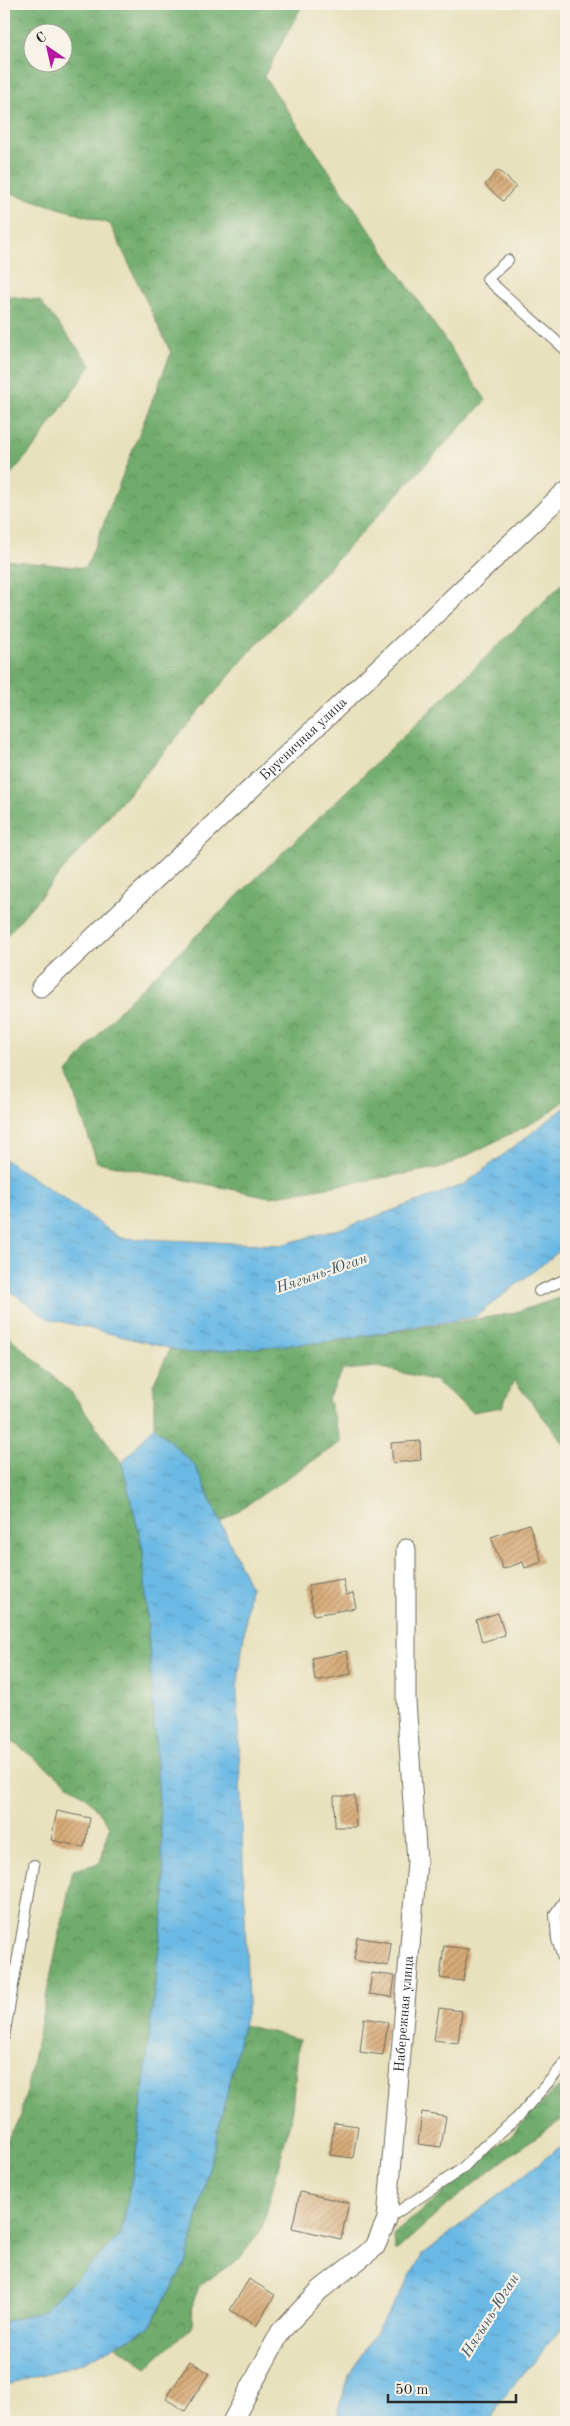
<svg xmlns="http://www.w3.org/2000/svg" width="570" height="2426" viewBox="0 0 570 2426" font-family="'Old Standard TT',serif">
<defs>
<pattern id="forest-crowns" width="20" height="18" patternUnits="userSpaceOnUse" patternTransform="scale(1.25)"><rect width="20" height="18" fill="#70ac6d"/><path d="M2 6a3 3 0 1 1 6 0M12 15a3 3 0 1 1 6 0" fill="none" stroke="#5c8c5a"/></pattern>
<pattern id="water-ripples" width="26" height="14" patternUnits="userSpaceOnUse" patternTransform="scale(1.25)"><rect width="26" height="14" fill="#6bb9e5"/><path d="M2 4q2-2 4 0t4 0M15 11q2-2 4 0t4 0" fill="none" stroke="#5897ba"/></pattern>
<pattern id="building-hatch" width="6" height="6" patternUnits="userSpaceOnUse" patternTransform="scale(1.25)"><rect width="6" height="6" fill="#d8ac79"/><path d="M-1 1l2-2M0 6l6-6M5 7l2-2" fill="none" stroke="#af8c63"/></pattern>
</defs>
<rect width="100%" height="100%" fill="#f7f3e8"/>
<filter id="ink" filterUnits="userSpaceOnUse"><feTurbulence type="fractalNoise" baseFrequency=".02" numOctaves="2"/><feDisplacementMap in="SourceGraphic" scale="10" xChannelSelector="R" yChannelSelector="G"/><feConvolveMatrix kernelMatrix="1 2 1 2 8 2 1 2 1" color-interpolation-filters="sRGB"/></filter>
<filter id="wash" filterUnits="userSpaceOnUse"><feTurbulence type="fractalNoise" baseFrequency=".0096" numOctaves="4" result="noise"/><feDisplacementMap in="SourceGraphic" scale="20" xChannelSelector="R" yChannelSelector="G"/><feGaussianBlur stdDeviation="1.12" result="paint"/><feColorMatrix in="noise" values="0 0 0 0 0 0 0 0 0 0 0 0 0 0 0 0 0 1.4 0 .05"/><feComposite in="paint" operator="in"/></filter>
<g filter="url(#wash)">
<rect width="100%" height="100%" fill="#e8e1bd"/>
<!-- forest -->
<g fill="url(#forest-crowns)" stroke="#4e6c4c" fill-rule="evenodd">
<path d="M 4,4 L 303,4 L 264,76 L 486,400 L 248,654 L 4,939 L 4,560 L 86,568 L 171,353 L 110,224 L 4,191 ZM 62,32 L 62,62 L 32,62 L 32,32 Z"/>
<path d="M 4,295 L 40,301 L 91,365 L 36,445 L 4,482 Z"/>
<path d="M 566,580 L 566,1099 L 544,1117 L 444,1167 L 270,1197 L 97,1162 L 67,1073 L 121,1008 Z"/>
<path d="M 566,1296 L 566,1446 L 514,1380 L 502,1407 L 472,1412 L 436,1381 L 378,1367 L 343,1370 L 328,1399 L 341,1442 L 221,1522 L 195,1466 L 154,1426 L 154,1383 L 170,1349 L 327,1342 L 509,1314 Z"/>
<path d="M 4,1332 L 72,1393 L 122,1463 L 143,1550 L 165,1895 L 136,2155 L 121,2235 L 43,2311 L 4,2322 L 4,2145 L 21,2116 L 73,1870 L 100,1863 L 110,1826 L 89,1800 L 16,1744 L 4,1740 Z"/>
<path d="M 243,2025 L 299,2039 L 291,2118 L 262,2229 L 240,2258 L 200,2285 L 193,2302 L 192,2326 L 147,2367 L 116,2346 L 149,2328 L 187,2260 Z"/>
<path d="M 566,2080 L 566,2117 C 505,2156 449,2202 395,2252 L 394,2234 L 509,2137 L 548,2096 Z"/>
</g>
<!-- water -->
<g fill="url(#water-ripples)" stroke="#4b7288">
<path d="M 566,1107 L 566,1246 L 475,1317 L 327,1342 L 189,1353 L 47,1318 L 4,1286 L 4,1159 L 62,1197 L 120,1238 L 281,1245 L 350,1226 L 465,1184 Z"/>
<path d="M 154,1426 L 195,1466 L 250,1587 L 237,1689 L 248,2005 L 187,2260 L 149,2328 L 82,2363 L 4,2386 L 4,2322 L 43,2311 L 121,2235 L 136,2155 L 165,1895 L 143,1550 L 122,1463 Z"/>
<path d="M 566,2142 L 566,2323 L 501,2400 L 490,2422 L 335,2422 L 350,2373 L 400,2294 L 422,2255 Z"/>
</g>
<g id="blocks">
<!-- building -->
<g fill="url(#building-hatch)">
<path d="M 498,170 L 516,186 L 503,201 L 485,185 Z"/>
<path d="M 420,1441 L 421,1460 L 393,1463 L 391,1443 Z"/>
<path d="M 529,1524 L 542,1562 L 525,1568 L 523,1562 L 503,1569 L 491,1537 Z"/>
<path d="M 343,1579 L 346,1595 L 353,1593 L 356,1608 L 314,1615 L 308,1585 Z"/>
<path d="M 498,1613 L 505,1635 L 482,1642 L 476,1620 Z"/>
<path d="M 347,1651 L 351,1674 L 315,1681 L 312,1658 Z"/>
<path d="M 334,1796 L 355,1796 L 356,1827 L 335,1827 Z"/>
<path d="M 57,1811 L 90,1818 L 84,1847 L 51,1840 Z"/>
<path d="M 357,1937 L 391,1943 L 388,1966 L 354,1960 Z"/>
<path d="M 444,1946 L 468,1949 L 463,1981 L 440,1978 Z"/>
<path d="M 372,1973 L 395,1976 L 392,1997 L 369,1994 Z"/>
<path d="M 439,2008 L 462,2011 L 458,2043 L 434,2040 Z"/>
<path d="M 364,2018 L 388,2022 L 383,2055 L 360,2052 Z"/>
<path d="M 422,2112 L 446,2116 L 441,2147 L 418,2144 Z"/>
<path d="M 334,2123 L 358,2126 L 353,2158 L 330,2155 Z"/>
<path d="M 300,2192 L 349,2203 L 341,2239 L 292,2228 Z"/>
<path d="M 249,2279 L 275,2295 L 256,2326 L 230,2310 Z"/>
<path d="M 190,2361 L 209,2373 L 185,2411 L 166,2399 Z"/>
</g>
</g>
</g>
<g filter="url(#ink)">
<use href="#blocks" fill-opacity="0" stroke="#6d6b5e" stroke-width="1"/>
<g fill="none" stroke-linecap="round" stroke-linejoin="round">
<!-- lane casing -->
<g stroke="#6d6b5e" stroke-width="12">
<g id="lane">
<path d="M 508,260 L 487,279 L 566,350"/>
<path d="M 539,1291 L 566,1279"/>
<path d="M 566,1898 L 555,1914 L 557,1939 L 566,1969"/>
<path d="M 4,2037 L 34,1865"/>
<path d="M 387,2219 L 462,2169 L 485,2145 L 517,2118 L 566,2062"/>
</g>
</g>
<!-- street casing -->
<g stroke="#6d6b5e" stroke-width="21">
<g id="street">
<path id="s1" d="M 41,987 L 566,491"/>
<path id="s2" d="M 232,2422 L 281,2331 L 320,2290 L 375,2247 L 387,2219 L 417,1862 L 406,1701 L 406,1549"/>
</g>
</g>
<!-- lane -->
<use href="#lane" stroke="#fff" stroke-width="10"/>
<!-- street -->
<use href="#street" stroke="#fff" stroke-width="19"/>
</g>
</g>
<g text-anchor="middle" dominant-baseline="central" stroke-width="4.5" stroke-linejoin="round" paint-order="stroke">
<!-- street labels -->
<g font-size="14" fill="#2b2b2b" stroke="#f7f3e8">
<text stroke="none"><textPath href="#s1" startOffset="361">Брусничная улица</textPath></text>
<text stroke="none"><textPath href="#s2" startOffset="466">Набережная улица</textPath></text>
</g>
<!-- water labels -->
<g font-size="15" font-style="italic" fill="#3e5663" stroke="#f7f3e8">
<text transform="translate(322 1274) rotate(-19)">Нягынь-Юган</text>
<text transform="translate(491 2316) rotate(-58)">Нягынь-Юган</text>
</g>
</g>
<!-- margin -->
<rect width="570" height="2426" fill="none" stroke="#f7f3e8" stroke-width="20"/>
<!-- north arrow -->
<g transform="translate(48 48) rotate(326)"><circle r="24" fill="#f7f3e8" stroke="#a5a39c"/>
<path d="M0-4L9 19L0 12L-9 19Z" fill="#b5179e"/>
<text y="-8" font-size="14" font-weight="bold" text-anchor="middle" fill="#2b2b2b">С</text>
</g>
<!-- scale -->
<path d="M388 2394v8h128v-8" fill="none" stroke="#2b2b2b" stroke-width="2.5"/>
<text x="395" y="2394" font-size="15" fill="#2b2b2b" stroke="#f7f3e8" stroke-width="4" paint-order="stroke">50 m</text>
</svg>
